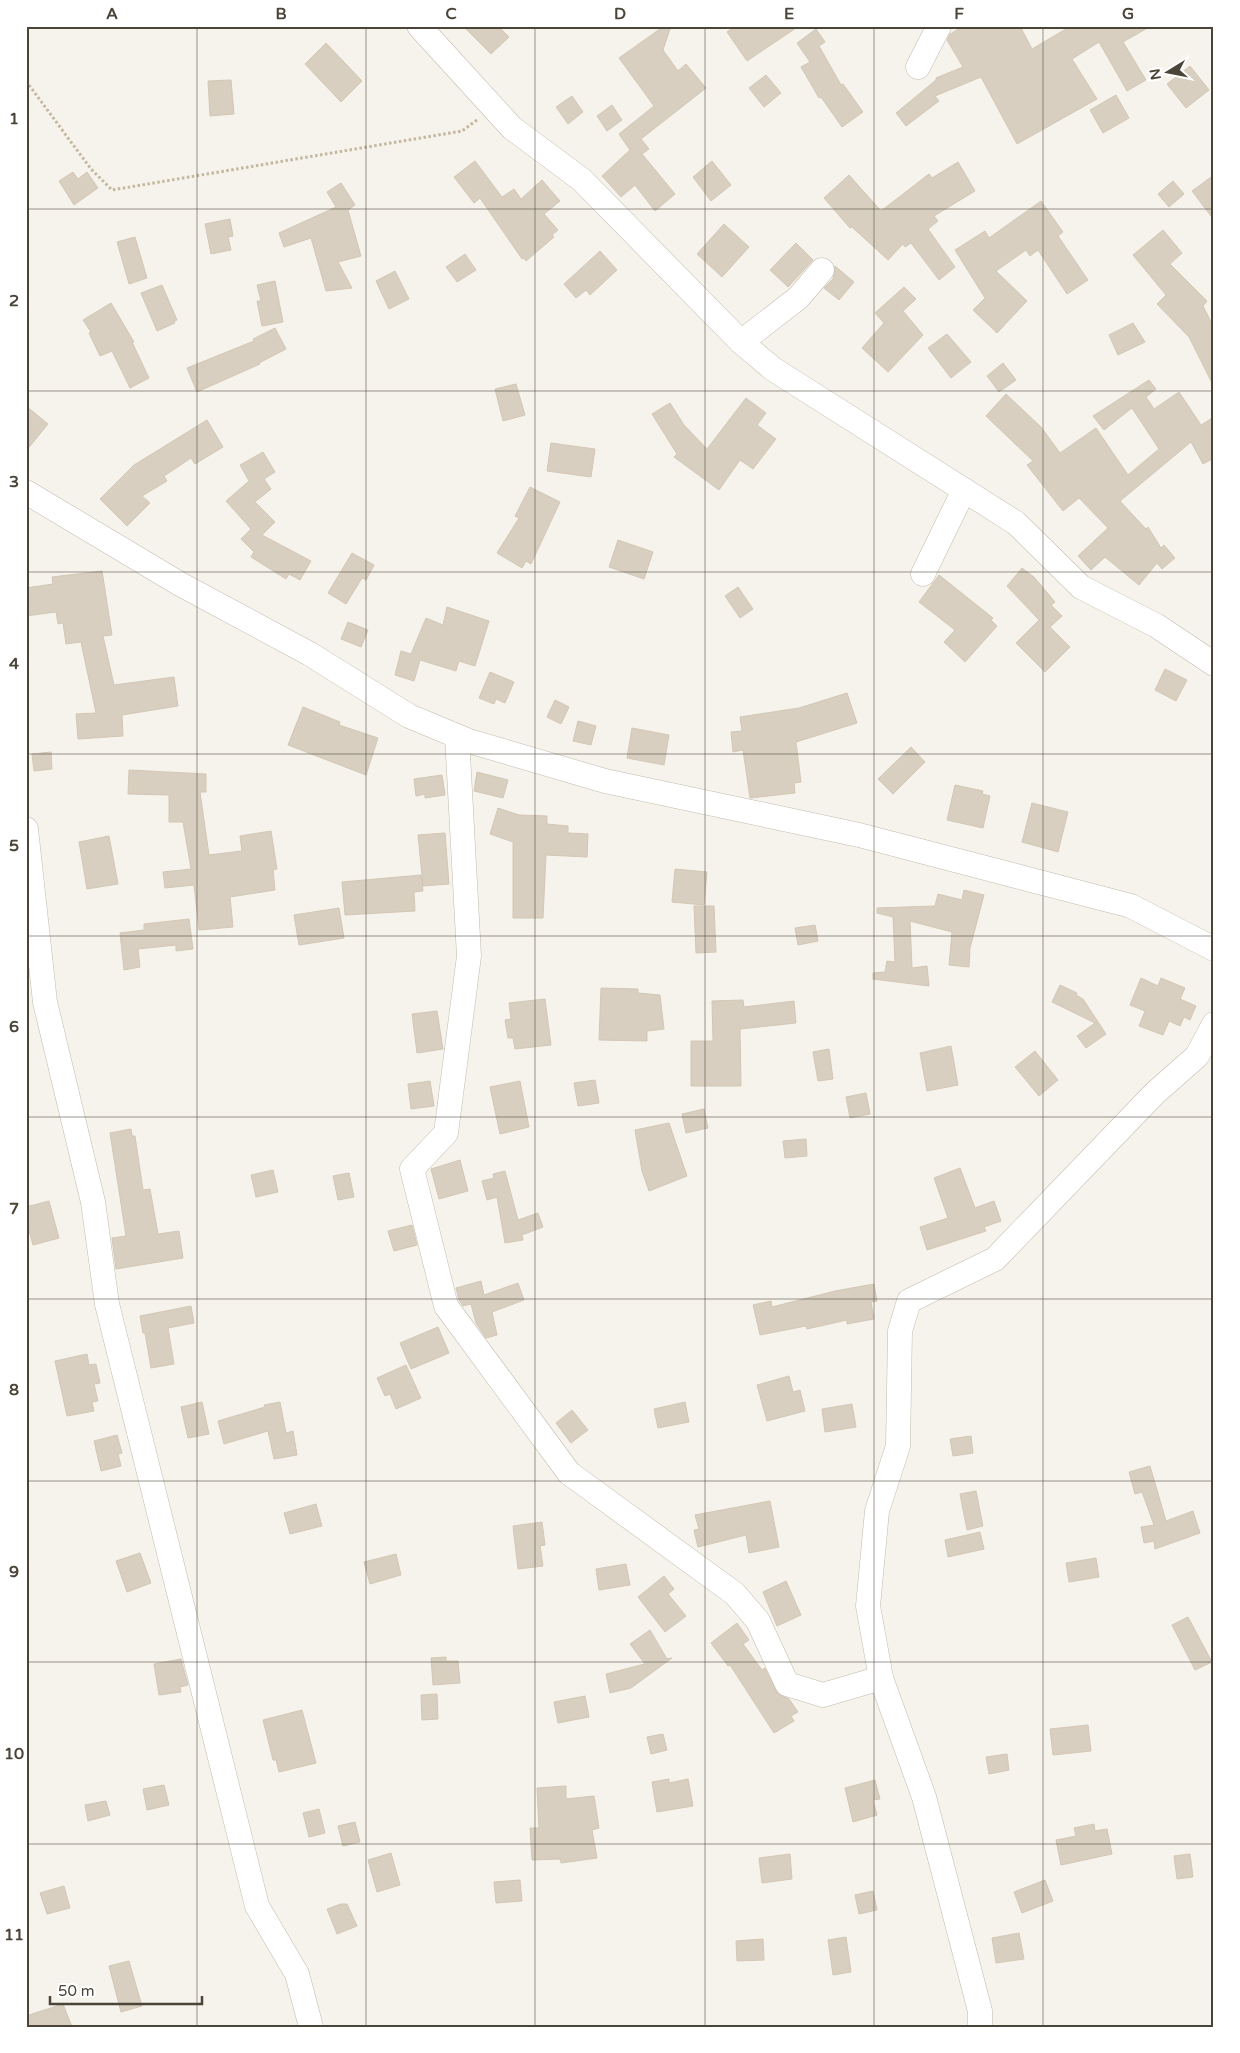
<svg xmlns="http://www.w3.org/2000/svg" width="1240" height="2053" viewBox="0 0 1240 2053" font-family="'Varela Round',sans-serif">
<rect width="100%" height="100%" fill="#f6f3ec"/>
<!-- building -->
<g fill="#d8cfc1" stroke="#d3c7b4">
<path d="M 463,26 L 498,26 L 509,37 L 491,54 Z"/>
<path d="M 664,26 L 671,26 L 663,50 L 678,71 L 686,64 L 706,88 L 641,139 L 649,149 L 642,154 L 675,194 L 655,211 L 635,185 L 621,197 L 602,176 L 630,150 L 619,134 L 654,106 L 619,58 Z"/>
<path d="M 735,26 L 799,26 L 747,61 L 727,32 Z"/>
<path d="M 964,26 L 1020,26 L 1032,49 L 1071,26 L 1151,26 L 1123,42 L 1146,80 L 1127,91 L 1099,42 L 1072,59 L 1097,99 L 1017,144 L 981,77 L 935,96 L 939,101 L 906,126 L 896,113 L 936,80 L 936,78 L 963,67 L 947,40 L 950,34 Z"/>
<path d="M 816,29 L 825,42 L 819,46 L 841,85 L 843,84 L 863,112 L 842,127 L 821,97 L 819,98 L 801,67 L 810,62 L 797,43 Z"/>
<path d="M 326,43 L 362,81 L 341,102 L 305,64 Z"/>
<path d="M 1190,66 L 1209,90 L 1186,108 L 1167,84 Z"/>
<path d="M 766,75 L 781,93 L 764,107 L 749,88 Z"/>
<path d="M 231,80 L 234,114 L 210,116 L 208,81 Z"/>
<path d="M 1116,95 L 1129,118 L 1103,133 L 1090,110 Z"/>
<path d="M 572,96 L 583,112 L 568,124 L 556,107 Z"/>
<path d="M 612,105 L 622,120 L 607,131 L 597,116 Z"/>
<path d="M 475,161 L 502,197 L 514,189 L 521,199 L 542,180 L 560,201 L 544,214 L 558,230 L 552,235 L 554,237 L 526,261 L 524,258 L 522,259 L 480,198 L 474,203 L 454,177 Z"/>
<path d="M 712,161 L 731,185 L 711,201 L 693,177 Z"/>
<path d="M 958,162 L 975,191 L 934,216 L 938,221 L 928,229 L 955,267 L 939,280 L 911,243 L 905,247 L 903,244 L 888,260 L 852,227 L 850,228 L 824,198 L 849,175 L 881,211 L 929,174 L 932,178 Z"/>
<path d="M 73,172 L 78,179 L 87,172 L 98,188 L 74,205 L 59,181 Z"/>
<path d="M 1214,175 L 1214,220 L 1192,191 Z"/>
<path d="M 1173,181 L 1184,194 L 1169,207 L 1158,194 Z"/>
<path d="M 341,183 L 355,205 L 348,210 L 361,256 L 338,262 L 352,288 L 326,291 L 311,238 L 284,247 L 279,233 L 336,207 L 327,192 Z"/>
<path d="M 1041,201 L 1063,232 L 1058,236 L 1088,280 L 1067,294 L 1038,250 L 1030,256 L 1026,250 L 996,271 L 1027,301 L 997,333 L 973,310 L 985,298 L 955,250 L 985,231 L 989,238 Z"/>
<path d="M 230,219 L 233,236 L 228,237 L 231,250 L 211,254 L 205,224 Z"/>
<path d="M 724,224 L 749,247 L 722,277 L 697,254 Z"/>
<path d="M 1163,230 L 1182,253 L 1170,264 L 1207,301 L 1203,306 L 1214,328 L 1214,387 L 1189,337 L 1157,304 L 1166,295 L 1133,255 Z"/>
<path d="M 135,237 L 147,278 L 129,284 L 117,242 Z"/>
<path d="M 796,243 L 813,260 L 788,287 L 770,270 Z"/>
<path d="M 600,251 L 617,270 L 590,295 L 586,290 L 576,298 L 564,284 Z"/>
<path d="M 465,254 L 476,270 L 457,282 L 446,267 Z"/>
<path d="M 835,266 L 854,282 L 839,300 L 824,288 L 833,279 Z"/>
<path d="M 395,271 L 409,299 L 389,309 L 376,281 Z"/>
<path d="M 275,281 L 283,322 L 262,326 L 257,301 L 261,301 L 257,285 Z"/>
<path d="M 162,285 L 177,320 L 174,321 L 175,323 L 157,331 L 141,293 Z"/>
<path d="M 904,287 L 916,299 L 903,311 L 923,335 L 888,372 L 862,348 L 884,323 L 875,313 Z"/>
<path d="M 111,303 L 134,342 L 132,342 L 149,378 L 130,388 L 112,351 L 100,356 L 89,333 L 91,332 L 83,320 Z"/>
<path d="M 1133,323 L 1145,342 L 1118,355 L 1109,335 Z"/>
<path d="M 275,328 L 286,349 L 259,363 L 260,364 L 197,392 L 187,368 L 254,341 L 253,339 Z"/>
<path d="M 947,334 L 971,362 L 951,378 L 928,348 Z"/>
<path d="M 1003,363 L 1016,380 L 999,392 L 987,376 Z"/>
<path d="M 1149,380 L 1156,389 L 1146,397 L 1154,409 L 1179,392 L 1201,425 L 1214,417 L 1214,458 L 1203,464 L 1191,442 L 1120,501 L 1146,529 L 1148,527 L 1161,548 L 1164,545 L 1175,558 L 1162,569 L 1157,563 L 1139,585 L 1105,557 L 1091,570 L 1078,556 L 1108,528 L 1079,498 L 1063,511 L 1027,465 L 1033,461 L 986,416 L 1006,394 L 1041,427 L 1060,453 L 1096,428 L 1128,475 L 1159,449 L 1132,408 L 1104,430 L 1093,416 Z"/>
<path d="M 516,384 L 525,415 L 503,421 L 495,389 Z"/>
<path d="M 746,398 L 766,413 L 757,425 L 776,439 L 753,469 L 740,460 L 719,490 L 674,457 L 677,454 L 652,414 L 670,403 L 684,425 L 707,449 Z"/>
<path d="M 26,406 L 48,424 L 26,451 Z"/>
<path d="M 207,420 L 223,447 L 195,464 L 191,458 L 164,476 L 167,481 L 142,496 L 150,503 L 127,526 L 100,499 L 134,465 Z"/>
<path d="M 551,443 L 595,449 L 591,477 L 547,471 Z"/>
<path d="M 263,452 L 275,472 L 264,479 L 271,489 L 255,502 L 275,522 L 262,535 L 311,561 L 300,580 L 289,574 L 286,579 L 251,557 L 254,552 L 241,539 L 251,529 L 226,501 L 249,481 L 240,465 Z"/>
<path d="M 530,487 L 560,502 L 531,564 L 526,561 L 522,568 L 497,553 L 519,518 L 515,516 Z"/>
<path d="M 618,540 L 653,552 L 644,579 L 609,567 Z"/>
<path d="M 352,553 L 374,565 L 366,580 L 362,578 L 346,604 L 328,593 Z"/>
<path d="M 1022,568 L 1034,577 L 1055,602 L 1051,605 L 1062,616 L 1050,627 L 1070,647 L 1045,672 L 1016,643 L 1039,620 L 1007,586 Z"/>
<path d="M 102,571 L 112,635 L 103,636 L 114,685 L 174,677 L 178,706 L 122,715 L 123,736 L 78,739 L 76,714 L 96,713 L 81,642 L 66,644 L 63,623 L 58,624 L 56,612 L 26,616 L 26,588 L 53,584 L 52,577 Z"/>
<path d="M 939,575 L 993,618 L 991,620 L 997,626 L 965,662 L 944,642 L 955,630 L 919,602 Z"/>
<path d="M 738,587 L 753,609 L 740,618 L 725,596 Z"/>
<path d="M 447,607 L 489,621 L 475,666 L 459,661 L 456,671 L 420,660 L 414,681 L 395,675 L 401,651 L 411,654 L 426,618 L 443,625 Z"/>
<path d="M 348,622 L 368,630 L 361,647 L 341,639 Z"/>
<path d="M 1165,669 L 1187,680 L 1176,701 L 1155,690 Z"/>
<path d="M 490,672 L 514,682 L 505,703 L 496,699 L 494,704 L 479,698 Z"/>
<path d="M 847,693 L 857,723 L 796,742 L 801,782 L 794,783 L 795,793 L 750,798 L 743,750 L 733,752 L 731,732 L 742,731 L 740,717 L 799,708 Z"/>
<path d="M 555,700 L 569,707 L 561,724 L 547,717 Z"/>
<path d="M 303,707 L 340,722 L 339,725 L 378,738 L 366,775 L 288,745 Z"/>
<path d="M 578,721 L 596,726 L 591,745 L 573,741 Z"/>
<path d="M 632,728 L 669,735 L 664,765 L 627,758 Z"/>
<path d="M 911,747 L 925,762 L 893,794 L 878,779 Z"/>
<path d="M 51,752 L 52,769 L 34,771 L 32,754 Z"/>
<path d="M 129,770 L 206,774 L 206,792 L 200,792 L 209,855 L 242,851 L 240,836 L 271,831 L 277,869 L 273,870 L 275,890 L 230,897 L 233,927 L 199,930 L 194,885 L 165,888 L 163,872 L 191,869 L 183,822 L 169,822 L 169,795 L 128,794 Z"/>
<path d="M 477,772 L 508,780 L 503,798 L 474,791 Z"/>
<path d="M 442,775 L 445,795 L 425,798 L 425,794 L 416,796 L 414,779 Z"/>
<path d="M 955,785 L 983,791 L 982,794 L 990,796 L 983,828 L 947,820 Z"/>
<path d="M 1032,803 L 1068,812 L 1058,852 L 1022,842 Z"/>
<path d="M 498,808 L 519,815 L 547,816 L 547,824 L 568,826 L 568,833 L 588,834 L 587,857 L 546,855 L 543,918 L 513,918 L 513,842 L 490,834 Z"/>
<path d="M 445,833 L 449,884 L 423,886 L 418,835 Z"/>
<path d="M 109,836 L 118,884 L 87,889 L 79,842 Z"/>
<path d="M 675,869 L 707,872 L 704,905 L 672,902 Z"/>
<path d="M 421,875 L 423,891 L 414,892 L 415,911 L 345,915 L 342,882 Z"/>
<path d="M 964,890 L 984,895 L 970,948 L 969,967 L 949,965 L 952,932 L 910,921 L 912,968 L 927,966 L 929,986 L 873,979 L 873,973 L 885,972 L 887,961 L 895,962 L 893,917 L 877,913 L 877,908 L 935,906 L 938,894 L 962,900 Z"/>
<path d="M 694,906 L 714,906 L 716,952 L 696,953 Z"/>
<path d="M 339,908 L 344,938 L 299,945 L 294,915 Z"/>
<path d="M 189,919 L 193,949 L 176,951 L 176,945 L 138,949 L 140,967 L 124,970 L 120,933 L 144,930 L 144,924 Z"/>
<path d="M 815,925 L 818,941 L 798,945 L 795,928 Z"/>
<path d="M 1141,978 L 1158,986 L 1161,978 L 1185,988 L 1180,999 L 1196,1006 L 1190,1020 L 1184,1017 L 1180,1026 L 1169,1021 L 1163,1035 L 1139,1026 L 1145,1011 L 1130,1005 Z"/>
<path d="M 1060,985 L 1077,993 L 1076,995 L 1083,999 L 1106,1034 L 1086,1048 L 1077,1036 L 1095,1023 L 1052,1002 Z"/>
<path d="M 601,988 L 638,989 L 638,993 L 660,995 L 664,1029 L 647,1031 L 647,1041 L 599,1040 Z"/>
<path d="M 545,999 L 551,1045 L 515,1049 L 513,1038 L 508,1038 L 505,1020 L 511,1019 L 509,1003 Z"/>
<path d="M 743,1000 L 744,1007 L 794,1001 L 796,1023 L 740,1029 L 741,1086 L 691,1086 L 691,1041 L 713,1041 L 712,1001 Z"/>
<path d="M 437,1011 L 443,1049 L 417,1053 L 412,1014 Z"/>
<path d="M 951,1046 L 958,1085 L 927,1091 L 920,1053 Z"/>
<path d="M 829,1049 L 833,1079 L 818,1081 L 813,1052 Z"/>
<path d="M 1035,1051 L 1058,1080 L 1039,1096 L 1015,1067 Z"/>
<path d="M 595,1080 L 599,1103 L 578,1106 L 574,1083 Z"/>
<path d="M 430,1081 L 434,1106 L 411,1109 L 408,1084 Z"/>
<path d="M 520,1081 L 529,1127 L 500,1134 L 490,1087 Z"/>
<path d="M 866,1093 L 870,1114 L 850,1118 L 846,1097 Z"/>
<path d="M 704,1109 L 708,1128 L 686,1133 L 682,1114 Z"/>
<path d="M 669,1123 L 687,1176 L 649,1191 L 642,1171 L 635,1130 Z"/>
<path d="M 131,1129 L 132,1136 L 135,1136 L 143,1190 L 150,1189 L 158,1234 L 179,1231 L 183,1258 L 116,1269 L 112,1238 L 126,1236 L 110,1133 Z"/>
<path d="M 806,1139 L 807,1156 L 785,1158 L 783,1141 Z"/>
<path d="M 460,1160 L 468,1191 L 439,1199 L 431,1169 Z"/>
<path d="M 960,1168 L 975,1208 L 994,1201 L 1001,1221 L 984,1227 L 986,1231 L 927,1250 L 920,1227 L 948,1218 L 934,1178 Z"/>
<path d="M 273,1170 L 278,1192 L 256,1197 L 251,1175 Z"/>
<path d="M 505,1171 L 518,1220 L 538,1213 L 543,1227 L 522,1235 L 523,1240 L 505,1243 L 497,1197 L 487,1200 L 482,1181 L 494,1178 L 493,1174 Z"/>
<path d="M 349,1173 L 354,1197 L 338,1200 L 333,1176 Z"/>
<path d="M 49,1201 L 59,1238 L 33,1245 L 26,1220 L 26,1207 Z"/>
<path d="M 412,1225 L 417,1245 L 394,1251 L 388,1231 Z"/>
<path d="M 481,1281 L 484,1295 L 518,1283 L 524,1300 L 492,1312 L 497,1335 L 486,1338 L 476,1323 L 471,1304 L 463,1306 L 459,1300 L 456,1288 Z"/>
<path d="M 874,1284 L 877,1301 L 871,1302 L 874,1319 L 847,1324 L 847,1320 L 807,1329 L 806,1326 L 760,1335 L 753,1305 L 771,1301 L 772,1307 L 835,1291 Z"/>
<path d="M 191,1306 L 194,1323 L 168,1328 L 174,1364 L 151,1368 L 145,1333 L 143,1333 L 140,1316 Z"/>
<path d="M 438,1327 L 449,1353 L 411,1369 L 400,1343 Z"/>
<path d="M 87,1354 L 89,1365 L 96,1364 L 100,1383 L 94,1384 L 98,1401 L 92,1402 L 94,1411 L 67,1416 L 55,1361 Z"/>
<path d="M 406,1365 L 421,1398 L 396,1409 L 390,1394 L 385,1396 L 377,1378 Z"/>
<path d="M 789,1376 L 793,1392 L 800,1390 L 805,1411 L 767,1421 L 757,1385 Z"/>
<path d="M 202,1402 L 209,1434 L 188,1438 L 181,1407 Z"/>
<path d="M 280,1402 L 286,1433 L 293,1431 L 297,1455 L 274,1459 L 268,1431 L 224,1444 L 218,1421 L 265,1407 L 264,1405 Z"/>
<path d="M 685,1402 L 689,1422 L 658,1428 L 654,1409 Z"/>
<path d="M 852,1404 L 856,1427 L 825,1432 L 822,1409 Z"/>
<path d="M 572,1410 L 588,1430 L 571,1443 L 556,1423 Z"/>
<path d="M 117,1435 L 122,1453 L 118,1454 L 121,1466 L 101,1471 L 94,1441 Z"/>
<path d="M 971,1436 L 973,1453 L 953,1456 L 950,1439 Z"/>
<path d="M 1150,1466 L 1166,1521 L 1193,1511 L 1200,1533 L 1155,1549 L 1154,1541 L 1144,1543 L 1141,1527 L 1154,1525 L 1142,1492 L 1135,1494 L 1129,1472 Z"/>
<path d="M 976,1491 L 983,1526 L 967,1530 L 960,1494 Z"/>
<path d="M 770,1501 L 779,1547 L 749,1553 L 746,1535 L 698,1547 L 694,1530 L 699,1529 L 695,1515 Z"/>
<path d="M 316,1504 L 322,1526 L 290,1534 L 284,1513 Z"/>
<path d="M 542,1522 L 545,1545 L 540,1546 L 543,1566 L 518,1569 L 513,1526 Z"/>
<path d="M 980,1532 L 984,1549 L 948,1557 L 945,1540 Z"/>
<path d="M 140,1553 L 151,1583 L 127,1592 L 116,1561 Z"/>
<path d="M 396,1554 L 401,1575 L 370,1584 L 364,1562 Z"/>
<path d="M 1096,1558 L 1099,1577 L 1069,1582 L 1066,1563 Z"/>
<path d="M 626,1564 L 630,1585 L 599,1590 L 596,1569 Z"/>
<path d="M 664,1576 L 674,1589 L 668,1594 L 686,1616 L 665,1632 L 638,1597 Z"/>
<path d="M 786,1581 L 801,1615 L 777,1626 L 763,1592 Z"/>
<path d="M 1188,1617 L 1212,1662 L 1195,1670 L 1172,1625 Z"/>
<path d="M 737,1623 L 749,1640 L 743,1644 L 762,1670 L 765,1668 L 778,1694 L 789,1699 L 798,1712 L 791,1716 L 794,1721 L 774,1733 L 730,1665 L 728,1666 L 711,1643 Z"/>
<path d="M 650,1630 L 667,1659 L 672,1658 L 631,1688 L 610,1693 L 606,1674 L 645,1664 L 630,1644 Z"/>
<path d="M 446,1657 L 446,1661 L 458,1661 L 460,1683 L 433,1685 L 431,1658 Z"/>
<path d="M 181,1659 L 188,1685 L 180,1687 L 181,1692 L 159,1695 L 154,1664 Z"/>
<path d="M 437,1694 L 438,1719 L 422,1720 L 421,1695 Z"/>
<path d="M 585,1696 L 589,1717 L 558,1723 L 554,1702 Z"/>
<path d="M 302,1710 L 316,1763 L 279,1772 L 276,1760 L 273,1760 L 263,1720 Z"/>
<path d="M 1088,1725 L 1091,1751 L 1053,1755 L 1050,1729 Z"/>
<path d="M 663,1734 L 667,1750 L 651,1754 L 647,1737 Z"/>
<path d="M 1007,1754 L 1009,1770 L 989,1774 L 986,1757 Z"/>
<path d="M 669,1779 L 669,1783 L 688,1779 L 693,1806 L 657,1812 L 652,1782 Z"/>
<path d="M 875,1780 L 880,1799 L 873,1800 L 877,1815 L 853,1822 L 845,1788 Z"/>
<path d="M 164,1785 L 169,1805 L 147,1810 L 143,1789 Z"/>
<path d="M 566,1786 L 566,1799 L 594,1796 L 599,1828 L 592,1830 L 597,1858 L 561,1863 L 560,1859 L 532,1860 L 530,1828 L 539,1828 L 537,1788 Z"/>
<path d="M 106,1801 L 110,1815 L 88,1821 L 85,1805 Z"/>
<path d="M 319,1809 L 325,1833 L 309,1837 L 303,1813 Z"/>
<path d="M 355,1822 L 360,1842 L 343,1846 L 338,1826 Z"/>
<path d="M 1094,1824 L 1095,1831 L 1107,1829 L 1112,1854 L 1061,1865 L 1056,1840 L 1076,1836 L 1074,1828 Z"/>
<path d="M 391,1853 L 400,1885 L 377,1892 L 368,1860 Z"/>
<path d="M 790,1854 L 792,1879 L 762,1883 L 759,1858 Z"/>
<path d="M 1190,1854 L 1193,1877 L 1177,1879 L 1174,1856 Z"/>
<path d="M 520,1880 L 522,1901 L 496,1903 L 494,1882 Z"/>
<path d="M 1045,1880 L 1053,1901 L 1022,1913 L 1014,1892 Z"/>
<path d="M 64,1886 L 70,1908 L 47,1914 L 40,1893 Z"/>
<path d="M 873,1891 L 877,1910 L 859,1914 L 855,1895 Z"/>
<path d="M 341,1904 L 347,1904 L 357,1926 L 337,1934 L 327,1909 Z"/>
<path d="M 1019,1933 L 1024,1959 L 996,1963 L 992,1938 Z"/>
<path d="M 846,1937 L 851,1972 L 833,1975 L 828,1940 Z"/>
<path d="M 763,1939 L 764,1960 L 737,1961 L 736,1941 Z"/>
<path d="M 129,1961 L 142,2006 L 121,2012 L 109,1966 Z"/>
<path d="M 63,2004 L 72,2027 L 26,2027 L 26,2016 Z"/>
</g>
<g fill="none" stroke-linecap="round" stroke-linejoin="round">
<!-- minor casing -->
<g stroke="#c2bbae" stroke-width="25">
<g id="minor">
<path d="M 419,26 L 512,128 L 582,180 L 741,342 L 773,369 L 1016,523 L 1081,587 L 1157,626 L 1214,664"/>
<path d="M 918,67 L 939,26"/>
<path d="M 741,342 L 798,298 L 822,270"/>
<path d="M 26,492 L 180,584 L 310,654 L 409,716 L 469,741 L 605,781 L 859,835 L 1131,906 L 1214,949"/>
<path d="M 923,574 L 964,490"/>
<path d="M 457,736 L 469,956 L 446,1133 L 412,1169 L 446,1306 L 569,1473 L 735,1594 L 758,1621 L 787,1684 L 823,1695 L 881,1678"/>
<path d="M 26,829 L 45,1002 L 93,1202 L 107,1304 L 257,1906 L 297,1974 L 311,2027"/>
<path d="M 980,2027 L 980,2011 L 924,1797 L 881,1678 L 868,1606 L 877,1511 L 898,1446 L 900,1331 L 909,1301 L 995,1259 L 1155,1093 L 1197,1056 L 1214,1024"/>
</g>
</g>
<!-- path -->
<path stroke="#c4b79f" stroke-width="3" stroke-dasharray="2.5 2.5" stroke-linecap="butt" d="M 26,81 L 91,169 L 112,190 L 462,131 L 477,120"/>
<!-- minor -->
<use href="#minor" stroke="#fff" stroke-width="24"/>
</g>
<!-- grid -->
<path fill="none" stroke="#4b4439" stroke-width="1" stroke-opacity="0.55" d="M 197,26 L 197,2027M 366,26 L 366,2027M 535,26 L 535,2027M 705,26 L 705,2027M 874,26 L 874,2027M 1043,26 L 1043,2027M 26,209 L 1214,209M 26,391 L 1214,391M 26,572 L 1214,572M 26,754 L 1214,754M 26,936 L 1214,936M 26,1117 L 1214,1117M 26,1299 L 1214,1299M 26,1481 L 1214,1481M 26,1662 L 1214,1662M 26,1844 L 1214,1844"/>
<!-- border -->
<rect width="1240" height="2053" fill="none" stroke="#ffffff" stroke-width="55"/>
<!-- north arrow -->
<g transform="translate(1168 72) rotate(260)" stroke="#ffffff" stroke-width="4" paint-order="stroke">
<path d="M0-4L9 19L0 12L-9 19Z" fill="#4b4439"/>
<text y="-8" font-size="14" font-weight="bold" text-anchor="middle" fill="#4b4439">N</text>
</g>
<!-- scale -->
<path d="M50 1996v8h152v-8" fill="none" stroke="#4b4439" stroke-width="2.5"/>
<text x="58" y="1996" font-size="15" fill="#4b4439" stroke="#ffffff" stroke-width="4" paint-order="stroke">50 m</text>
<rect x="28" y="28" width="1184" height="1998" fill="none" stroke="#4b4439" stroke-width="2"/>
<g font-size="16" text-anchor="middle" font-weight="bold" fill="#4b4439">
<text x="112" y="19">A</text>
<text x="281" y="19">B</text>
<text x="451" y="19">C</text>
<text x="620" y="19">D</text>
<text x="789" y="19">E</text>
<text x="959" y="19">F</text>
<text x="1128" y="19">G</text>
<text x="14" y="124">1</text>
<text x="14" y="306">2</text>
<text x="14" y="487">3</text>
<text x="14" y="669">4</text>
<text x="14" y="851">5</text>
<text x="14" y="1032">6</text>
<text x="14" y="1214">7</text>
<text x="14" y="1395">8</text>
<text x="14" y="1577">9</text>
<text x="14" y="1759">10</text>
<text x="14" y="1940">11</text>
</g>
</svg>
